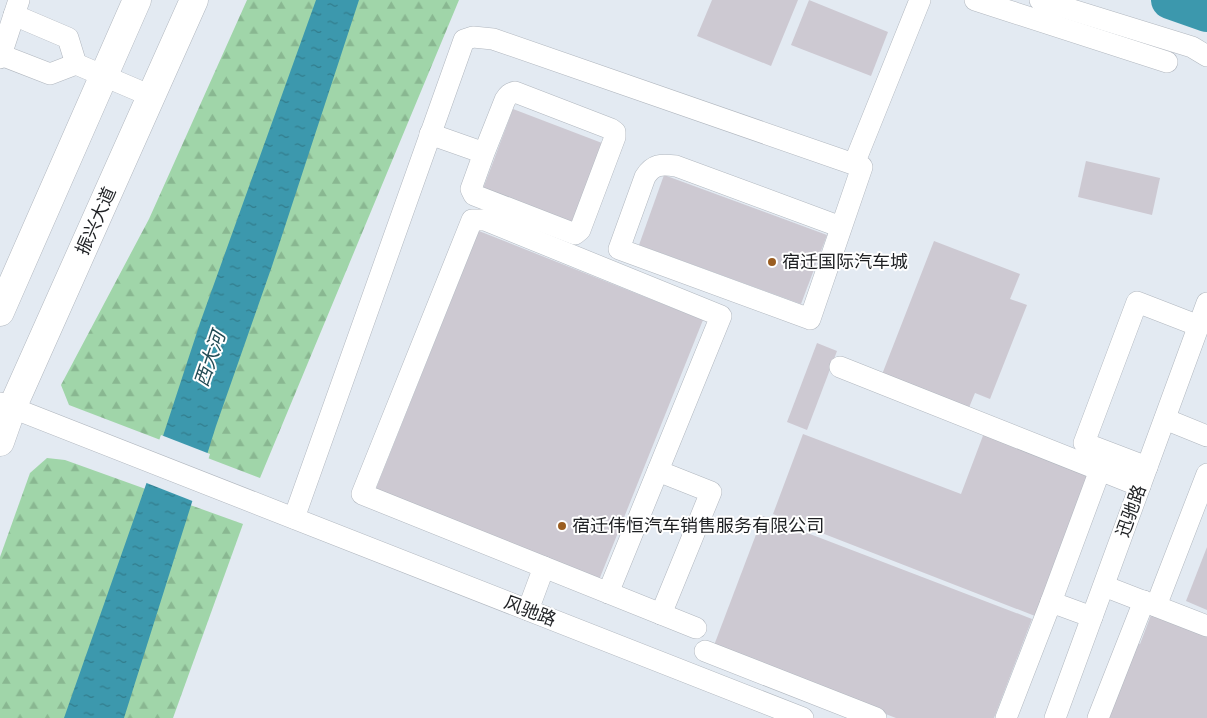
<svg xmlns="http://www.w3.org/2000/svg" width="1207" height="718" viewBox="0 0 1207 718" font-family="'DM Sans','Noto Sans SC',sans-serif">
<defs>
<pattern id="forest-firs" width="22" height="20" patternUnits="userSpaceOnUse" patternTransform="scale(1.25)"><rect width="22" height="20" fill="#a0d5a9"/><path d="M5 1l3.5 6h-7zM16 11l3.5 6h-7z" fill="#89b791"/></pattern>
<pattern id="water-ripples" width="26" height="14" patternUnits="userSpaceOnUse" patternTransform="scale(1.25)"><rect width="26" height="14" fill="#3c98ad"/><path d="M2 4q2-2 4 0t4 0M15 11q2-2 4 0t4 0" fill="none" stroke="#327c8c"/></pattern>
</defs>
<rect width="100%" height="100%" fill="#e3eaf2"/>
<!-- forest -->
<g fill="url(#forest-firs)">
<path d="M 247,0 L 459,0 L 260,478 L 69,405 L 61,385 L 149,219 Z"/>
<path d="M 47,458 L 65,460 L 243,524 L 173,718 L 0,718 L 0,557 L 30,473 Z"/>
</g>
<!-- water -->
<path fill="url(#water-ripples)" d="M 316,0 L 359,0 L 272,266 L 216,426 L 124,718 L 64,718 L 163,436 L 200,323 Z"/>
<!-- pier -->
<path fill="#e3eaf2" d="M 161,435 L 210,454 L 195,502 L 144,482 Z"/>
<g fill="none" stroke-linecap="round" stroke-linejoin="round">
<!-- river -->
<path stroke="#3c98ad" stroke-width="38" d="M 1170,0 L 1207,13"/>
</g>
<!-- building -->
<g fill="#cdc9d2">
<path d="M 712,0 L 798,0 L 771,66 L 697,36 Z"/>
<path d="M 809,0 L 888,32 L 871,76 L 791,45 Z"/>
<path d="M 513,109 L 602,143 L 570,227 L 481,194 Z"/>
<path d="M 1086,161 L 1160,178 L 1152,215 L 1078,197 Z"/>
<path d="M 664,175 L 827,235 L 801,304 L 639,245 Z"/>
<path d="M 479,231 L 703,320 L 599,580 L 375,491 Z"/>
<path d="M 934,241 L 1020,274 L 1010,299 L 1027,305 L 990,399 L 975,393 L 968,410 L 881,377 Z"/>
<path d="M 817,343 L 837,351 L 807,430 L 787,422 Z"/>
<path d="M 984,433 L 1090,474 L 1035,616 L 773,514 L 803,434 L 961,494 Z"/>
<path d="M 763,516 L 1032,619 L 994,718 L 896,718 L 713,648 Z"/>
<path d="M 1207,547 L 1207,610 L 1186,601 Z"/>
<path d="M 1151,615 L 1207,637 L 1207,718 L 1108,718 L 1138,643 L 1140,644 Z"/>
</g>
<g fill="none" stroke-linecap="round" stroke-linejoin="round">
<!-- minor casing -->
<g stroke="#b1b7bf" stroke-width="22">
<g id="minor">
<path d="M 975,0 L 1167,62"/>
<path d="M 1040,0 L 1192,47 L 1207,56"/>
<path d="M 14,15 L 68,38 L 76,64"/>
<path d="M 1,55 L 50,74 L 76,64 L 151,96"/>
<path d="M 0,58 L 19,0"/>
<path d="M 430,134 L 484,153 L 471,189 L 474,195 L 575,234 L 580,230 L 615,137 L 615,132 L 611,129 L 515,92 C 510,93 508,95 505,100 L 484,153"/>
<path d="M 854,164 L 920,0"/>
<path d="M 840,367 L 1140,486"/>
<path d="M 0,403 L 803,718"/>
<path d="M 1165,419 L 1207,436"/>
<path d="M 1147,467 L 1084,443 L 1137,302 L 1199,326"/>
<path d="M 658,471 L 711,492 L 661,614"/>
<path d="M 294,518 L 464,40 L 473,37 L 493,39 L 862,167 L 810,319 L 619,249 L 645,177 C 653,164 661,164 676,166 L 841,227"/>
<path d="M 1104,586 L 1207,626"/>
<path d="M 608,593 L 721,316 L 485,220 L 472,220 L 362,494 L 696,628"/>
<path d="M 1051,602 L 1100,470"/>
<path d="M 1156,606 L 1207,474"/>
<path d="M 528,610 L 544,567"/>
<path d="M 705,651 L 876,718"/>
<path d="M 1006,718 L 1051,602 L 1092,617"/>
<path d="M 1055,718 L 1207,303"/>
<path d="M 1098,718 L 1144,601"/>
</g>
</g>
<!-- major casing -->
<g stroke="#b1b7bf" stroke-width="29">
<g id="major">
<path d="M 0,312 L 137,0"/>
<path d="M 0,442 L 12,408 L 194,0"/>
</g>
</g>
<!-- minor -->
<use href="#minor" stroke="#fff" stroke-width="21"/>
<!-- major -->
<use href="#major" stroke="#fff" stroke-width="28"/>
</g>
<!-- markers -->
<g fill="#9a5d21" stroke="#fff" stroke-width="2">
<circle cx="772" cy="262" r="5"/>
<circle cx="562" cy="526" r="5"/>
</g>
<g text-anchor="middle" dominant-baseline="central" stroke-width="4" stroke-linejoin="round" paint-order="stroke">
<!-- street labels -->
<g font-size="18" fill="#1e2023" stroke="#fff">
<text transform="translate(96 221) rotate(-66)">振兴大道</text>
<text transform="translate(1131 511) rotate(-70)">迅驰路</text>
<text transform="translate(530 611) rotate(21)">风驰路</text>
</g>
<!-- poi labels -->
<g font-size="18" fill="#1e2023" stroke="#fff" text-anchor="start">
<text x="782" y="262">宿迁国际汽车城</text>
<text x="572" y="526">宿迁伟恒汽车销售服务有限公司</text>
</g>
<!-- water labels -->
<g font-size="19" font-style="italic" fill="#224b54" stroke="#fff">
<text transform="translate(210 359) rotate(-71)">西大河</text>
</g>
</g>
</svg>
